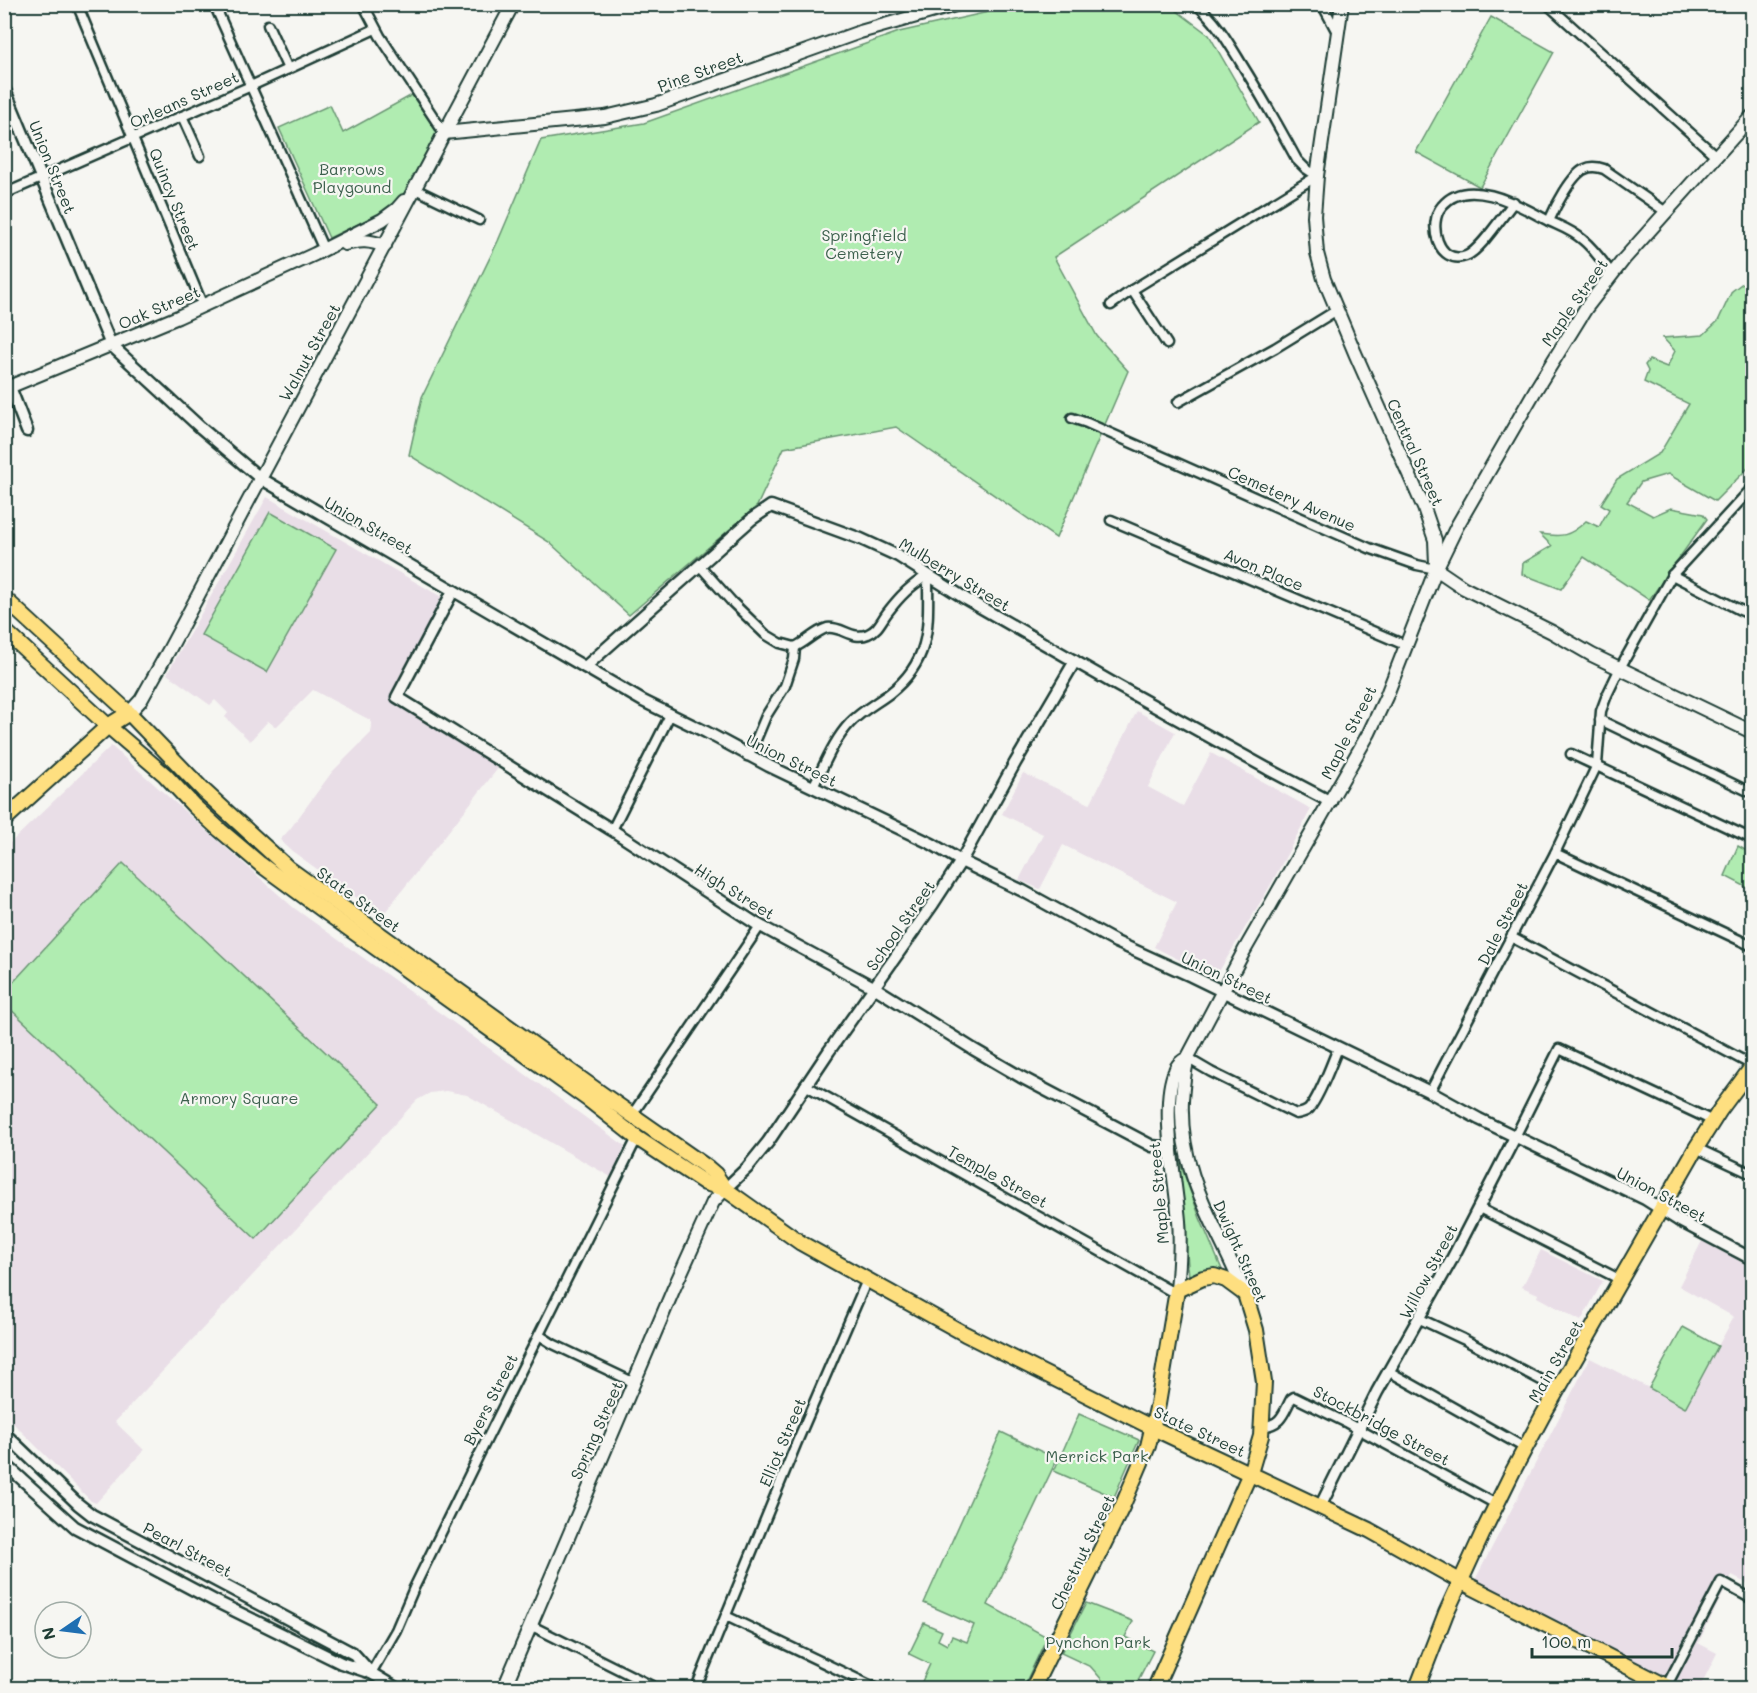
<svg xmlns="http://www.w3.org/2000/svg" width="1757" height="1693" viewBox="0 0 1757 1693" font-family="Mali,sans-serif">
<rect width="100%" height="100%" fill="#f6f6f2"/>
<filter id="ink" filterUnits="userSpaceOnUse"><feTurbulence type="fractalNoise" baseFrequency=".0167" numOctaves="2"/><feDisplacementMap in="SourceGraphic" scale="12" xChannelSelector="R" yChannelSelector="G"/><feConvolveMatrix kernelMatrix="1 2 1 2 8 2 1 2 1" color-interpolation-filters="sRGB"/></filter>
<g filter="url(#ink)">
<!-- built -->
<g fill="#e9dee7">
<path d="M 267,497 L 452,603 L 398,702 L 499,767 L 382,916 L 292,851 L 280,840 L 290,829 L 332,772 L 371,733 L 372,726 L 370,720 L 313,690 L 276,727 L 268,721 L 250,741 L 225,717 L 228,713 L 215,700 L 210,705 L 167,674 Z"/>
<path d="M 1137,711 L 1175,732 L 1148,787 L 1183,806 L 1211,753 L 1311,809 L 1270,886 L 1215,978 L 1154,947 L 1177,902 L 1063,845 L 1040,889 L 1019,880 L 1043,834 L 1002,814 L 1023,773 L 1090,804 Z"/>
<path d="M 111,746 L 294,908 L 625,1146 L 611,1177 L 467,1095 L 446,1091 L 430,1093 L 417,1100 L 115,1422 L 144,1450 L 96,1503 L 91,1501 L 5,1415 L 5,848 Z"/>
<path d="M 1702,1241 L 1752,1268 L 1752,1586 L 1732,1576 L 1698,1643 L 1717,1653 L 1701,1685 L 1698,1688 L 1690,1688 L 1475,1580 L 1590,1358 L 1649,1388 L 1683,1327 L 1718,1346 L 1734,1317 L 1679,1286 Z"/>
<path d="M 1541,1250 L 1603,1281 L 1581,1321 L 1537,1297 L 1538,1294 L 1522,1287 Z"/>
</g>
<!-- green -->
<g fill="#b0ecb1" stroke="#689472" stroke-width="1.5">
<path d="M 1024,4 L 1169,5 L 1209,35 L 1259,122 L 1054,257 L 1097,336 L 1128,371 L 1056,538 L 896,427 L 784,448 L 757,506 L 629,615 L 549,542 L 409,455 L 422,397 L 498,241 L 541,140 L 644,123 L 899,32 Z"/>
<path d="M 1491,17 L 1554,52 L 1480,187 L 1416,152 Z"/>
<path d="M 412,95 L 437,132 L 401,199 L 388,210 L 329,238 L 279,128 L 330,105 L 343,133 Z"/>
<path d="M 1752,276 L 1752,464 L 1715,501 L 1668,474 L 1641,482 L 1627,502 L 1653,516 L 1671,508 L 1703,514 L 1707,519 L 1649,600 L 1584,557 L 1561,589 L 1522,574 L 1523,563 L 1552,546 L 1540,534 C 1562,537 1569,537 1586,521 L 1599,527 L 1609,509 L 1601,504 L 1617,479 L 1660,453 L 1689,404 L 1644,382 L 1648,371 L 1645,365 L 1649,360 L 1667,367 L 1675,351 L 1663,338 L 1703,335 L 1718,321 L 1732,291 Z"/>
<path d="M 270,512 L 336,549 L 267,672 L 201,635 Z"/>
<path d="M 1738,846 L 1752,854 L 1752,890 L 1725,876 Z"/>
<path d="M 123,863 L 381,1104 L 256,1239 L 5,1004 L 5,991 Z"/>
<path d="M 1179,1160 L 1200,1218 L 1223,1272 L 1192,1278 L 1189,1277 Z"/>
<path d="M 1683,1327 L 1718,1346 L 1685,1408 L 1649,1388 Z"/>
<path d="M 1079,1414 L 1139,1440 L 1114,1497 L 1054,1471 Z"/>
<path d="M 1001,1432 L 1057,1459 L 988,1605 L 1047,1637 L 1023,1688 L 919,1688 L 930,1664 L 909,1654 L 924,1623 L 942,1631 L 938,1640 L 947,1645 L 952,1636 L 967,1642 L 974,1625 L 924,1603 Z"/>
<path d="M 1086,1603 L 1133,1621 L 1125,1637 L 1153,1651 L 1134,1688 L 1119,1688 L 1115,1687 L 1117,1682 L 1113,1681 L 1111,1684 L 1103,1681 L 1091,1667 L 1061,1653 Z"/>
</g>
<g fill="none" stroke-linecap="round" stroke-linejoin="round">
<!-- minor casing -->
<g stroke="#1f3d34" stroke-width="13">
<g id="minor">
<path d="M 77,4 L 203,306"/>
<path d="M 214,4 L 324,250"/>
<path d="M 363,4 L 380,36 L 444,133"/>
<path d="M 1322,4 L 1338,34"/>
<path d="M 1547,4 L 1716,156"/>
<path d="M 268,25 L 288,69"/>
<path d="M 182,116 L 200,156"/>
<path d="M 415,189 L 479,220"/>
<path d="M 4,194 L 251,86 L 375,29"/>
<path d="M 1514,202 C 1503,215 1480,251 1466,256 C 1438,266 1427,223 1442,206 C 1466,176 1517,204 1543,218 C 1556,225 1571,229 1583,240 C 1594,249 1603,262 1612,274"/>
<path d="M 1549,221 C 1555,207 1572,174 1585,169 C 1591,166 1598,167 1604,169 L 1666,212"/>
<path d="M 1132,290 L 1167,344"/>
<path d="M 1111,305 L 1132,290 L 1317,176 L 1305,168 L 1297,160 C 1279,127 1261,95 1241,63 C 1227,40 1217,22 1196,4"/>
<path d="M 1178,402 L 1275,348 L 1337,310"/>
<path d="M 1072,418 L 1087,423 L 1369,548 L 1417,565 L 1436,569"/>
<path d="M 1111,520 L 1405,645"/>
<path d="M 700,566 L 732,602 L 765,634 L 780,643 L 795,647 C 806,642 816,631 827,628 C 842,626 853,641 868,634 C 878,630 881,621 887,613 C 900,596 910,586 928,575"/>
<path d="M 1672,575 L 1738,609 L 1752,615"/>
<path d="M 1600,720 L 1752,793"/>
<path d="M 1571,754 L 1752,839"/>
<path d="M 747,756 L 753,747 L 766,716 L 785,686 L 794,659 L 795,647"/>
<path d="M 813,787 C 824,766 833,741 850,723 C 861,711 877,703 890,693 C 933,659 928,623 928,575"/>
<path d="M 612,830 L 670,715"/>
<path d="M 1555,853 L 1752,946"/>
<path d="M 1511,937 L 1752,1065"/>
<path d="M 1187,1058 L 1211,1072 L 1296,1114 C 1301,1113 1305,1113 1309,1109 C 1320,1096 1331,1065 1338,1048"/>
<path d="M 805,1085 L 1176,1294"/>
<path d="M 1430,1092 L 1555,853 L 1597,765 L 1601,711 L 1607,695 L 1620,668 L 1672,575 L 1752,488"/>
<path d="M 632,1115 L 760,926"/>
<path d="M 1515,1137 L 1559,1049 L 1713,1121"/>
<path d="M 1696,1148 L 1752,1174"/>
<path d="M 1479,1208 L 1621,1280"/>
<path d="M 1420,1319 L 1463,1339 L 1558,1389"/>
<path d="M 539,1335 L 553,1344 L 635,1383"/>
<path d="M 1390,1372 L 1525,1448"/>
<path d="M 1262,1427 C 1282,1424 1283,1414 1291,1399 L 1294,1397 L 1347,1423 L 1496,1504"/>
<path d="M 726,1616 L 876,1688"/>
<path d="M 530,1625 L 656,1688"/>
<path d="M 371,1673 L 396,1630 L 414,1588 L 478,1457 L 637,1138"/>
<path d="M 1666,1687 L 1721,1582 L 1752,1599"/>
<path d="M 696,1688 L 797,1442 L 867,1280"/>
</g>
</g>
<!-- tertiary casing -->
<g stroke="#1f3d34" stroke-width="15">
<g id="tertiary">
<path d="M 4,88 L 111,345 L 201,428 L 260,478 L 643,701 L 706,732 L 769,766 L 932,844 L 961,861 L 1023,891 L 1116,942 L 1191,976 L 1430,1092 L 1479,1119 L 1645,1199 L 1678,1220 L 1752,1259"/>
<path d="M 10,387 L 27,431"/>
<path d="M 453,591 L 397,697 L 612,830 L 755,923 L 877,989 L 973,1049 L 1021,1077 L 1152,1146 L 1172,1148"/>
<path d="M 585,667 L 752,519 L 771,506 L 861,539 L 898,556 L 966,599 L 1118,686 L 1268,769 L 1331,802"/>
<path d="M 725,1189 L 747,1168 L 768,1142 L 829,1051 L 933,904 L 961,861 L 1015,763 L 1075,661"/>
<path d="M 4,1433 L 78,1504 L 92,1515 L 354,1654 L 371,1673"/>
<path d="M 4,1463 L 75,1527 L 215,1601 L 341,1663 L 371,1673 L 396,1688"/>
<path d="M 1320,1507 L 1377,1392 L 1452,1259 L 1515,1137"/>
</g>
</g>
<!-- secondary casing -->
<g stroke="#1f3d34" stroke-width="16">
<g id="secondary">
<path d="M 1342,4 L 1317,176 L 1314,216 L 1317,253 L 1324,279 L 1355,353 L 1424,508 L 1435,540 L 1436,564"/>
<path d="M 444,133 L 605,117 L 656,105 L 860,32 L 959,4"/>
<path d="M 345,244 C 361,240 369,240 385,246"/>
<path d="M 4,389 L 178,317 L 315,254 L 382,220 L 397,209 L 404,201"/>
<path d="M 1436,569 L 1464,588 L 1552,632 L 1592,655 L 1752,732"/>
<path d="M 129,713 L 141,700 L 169,650 L 513,4"/>
<path d="M 1177,1290 C 1179,1268 1181,1244 1179,1221 C 1176,1183 1160,1104 1175,1071 C 1177,1064 1182,1061 1187,1058"/>
<path d="M 1245,1294 C 1218,1226 1179,1178 1182,1101 C 1183,1086 1184,1069 1189,1055 L 1244,951 L 1369,733 L 1386,697 L 1436,569 L 1457,526 L 1536,389 L 1586,308 L 1624,259 L 1752,116"/>
<path d="M 504,1688 L 674,1288 L 713,1202 L 725,1189"/>
</g>
</g>
<!-- primary casing -->
<g stroke="#1f3d34" stroke-width="18">
<g id="primary">
<path d="M 4,598 L 129,713 L 203,790 L 288,868 L 602,1094 L 708,1168 L 715,1174 L 725,1189 L 801,1243 L 965,1334 L 1153,1428 L 1369,1530 L 1460,1581 L 1670,1688"/>
<path d="M 4,630 L 108,726 L 165,775 L 194,806 L 220,830 L 260,864 L 327,913 L 589,1100 L 637,1138 L 705,1183 L 725,1189"/>
<path d="M 4,820 L 108,726 L 129,713"/>
<path d="M 1033,1688 L 1122,1507 L 1148,1446 L 1158,1404 L 1177,1290 L 1203,1278 L 1214,1276 L 1226,1280 L 1245,1294 L 1256,1330 L 1264,1382 L 1261,1436 L 1250,1473 L 1155,1688"/>
<path d="M 1417,1688 L 1446,1613 L 1485,1528 L 1513,1471 L 1543,1415 L 1696,1148 L 1720,1110 L 1752,1067"/>
</g>
</g>
<!-- minor -->
<use href="#minor" stroke="#f6f6f2" stroke-width="8"/>
<!-- tertiary -->
<use href="#tertiary" stroke="#f6f6f2" stroke-width="10"/>
<!-- secondary -->
<use href="#secondary" stroke="#f6f6f2" stroke-width="12"/>
<!-- primary -->
<use href="#primary" stroke="#fedf80" stroke-width="14"/>
</g>
</g>
<g text-anchor="middle" dominant-baseline="central" stroke-width="4.5" stroke-linejoin="round" paint-order="stroke">
<!-- street labels -->
<g font-size="16" fill="#1f3d34" stroke="#f6f6f2">
<text transform="translate(700 71) rotate(-20)">Pine Street</text>
<text transform="translate(184 99) rotate(-24)">Orleans Street</text>
<text transform="translate(53 167) rotate(68)">Union Street</text>
<text transform="translate(175 199) rotate(68)">Quincy Street</text>
<text transform="translate(1574 302) rotate(-55)">Maple Street</text>
<text transform="translate(159 307) rotate(-23)">Oak Street</text>
<text transform="translate(309 352) rotate(-61)">Walnut Street</text>
<text transform="translate(1416 452) rotate(66)">Central Street</text>
<text transform="translate(1292 498) rotate(24)">Cemetery Avenue</text>
<text transform="translate(369 525) rotate(30)">Union Street</text>
<text transform="translate(1264 569) rotate(23)">Avon Place</text>
<text transform="translate(955 574) rotate(31)">Mulberry Street</text>
<text transform="translate(1348 732) rotate(-63)">Maple Street</text>
<text transform="translate(792 760) rotate(26)">Union Street</text>
<text transform="translate(735 891) rotate(32)">High Street</text>
<text transform="translate(359 899) rotate(36)">State Street</text>
<text transform="translate(1502 923) rotate(-63)">Dale Street</text>
<text transform="translate(900 925) rotate(-55)">School Street</text>
<text transform="translate(1227 977) rotate(26)">Union Street</text>
<text transform="translate(998 1176) rotate(29)">Temple Street</text>
<text transform="translate(1158 1193) rotate(-95)">Maple Street</text>
<text transform="translate(1662 1194) rotate(28)">Union Street</text>
<text transform="translate(1241 1251) rotate(66)">Dwight Street</text>
<text transform="translate(1428 1271) rotate(-62)">Willow Street</text>
<text transform="translate(1555 1361) rotate(-60)">Main Street</text>
<text transform="translate(490 1399) rotate(-63)">Byers Street</text>
<text transform="translate(1382 1425) rotate(28)">Stockbridge Street</text>
<text transform="translate(596 1430) rotate(-66)">Spring Street</text>
<text transform="translate(1200 1431) rotate(25)">State Street</text>
<text transform="translate(782 1442) rotate(-67)">Elliot Street</text>
<text transform="translate(188 1549) rotate(28)">Pearl Street</text>
<text transform="translate(1082 1552) rotate(-64)">Chestnut Street</text>
</g>
<!-- park labels -->
<g font-size="16" fill="#3c604d" stroke="#f6f6f2">
<text x="352" y="168">Barrows<tspan x="352" dy="18">Playgound</tspan></text>
<text x="864" y="234">Springfield<tspan x="864" dy="18">Cemetery</tspan></text>
<text x="239" y="1097">Armory Square</text>
<text x="1097" y="1455">Merrick Park</text>
<text x="1098" y="1641">Pynchon Park</text>
</g>
</g>
<!-- margin -->
<rect width="1757" height="1693" fill="none" stroke="#f6f6f2" stroke-width="24"/>
<rect x="12" y="12" width="1733" height="1669" fill="none" stroke="#1f3d34" stroke-width="2" filter="url(#ink)"/>
<!-- north arrow -->
<g transform="translate(63 1630) rotate(256)"><circle r="28" fill="#f6f6f2" stroke="#a0aca6" stroke-width="1.5"/>
<path d="M0-4.5L10 22L0 15L-10 22Z" fill="#1f6fb2"/>
<text y="-9" font-size="16" font-weight="bold" text-anchor="middle" fill="#1f3d34">N</text>
</g>
<!-- scale -->
<path d="M1532 1648v9h140v-9" fill="none" stroke="#1f3d34" stroke-width="3"/>
<text x="1541" y="1648" font-size="18" fill="#1f3d34" stroke="#f6f6f2" stroke-width="4.5" paint-order="stroke">100 m</text>
</svg>
